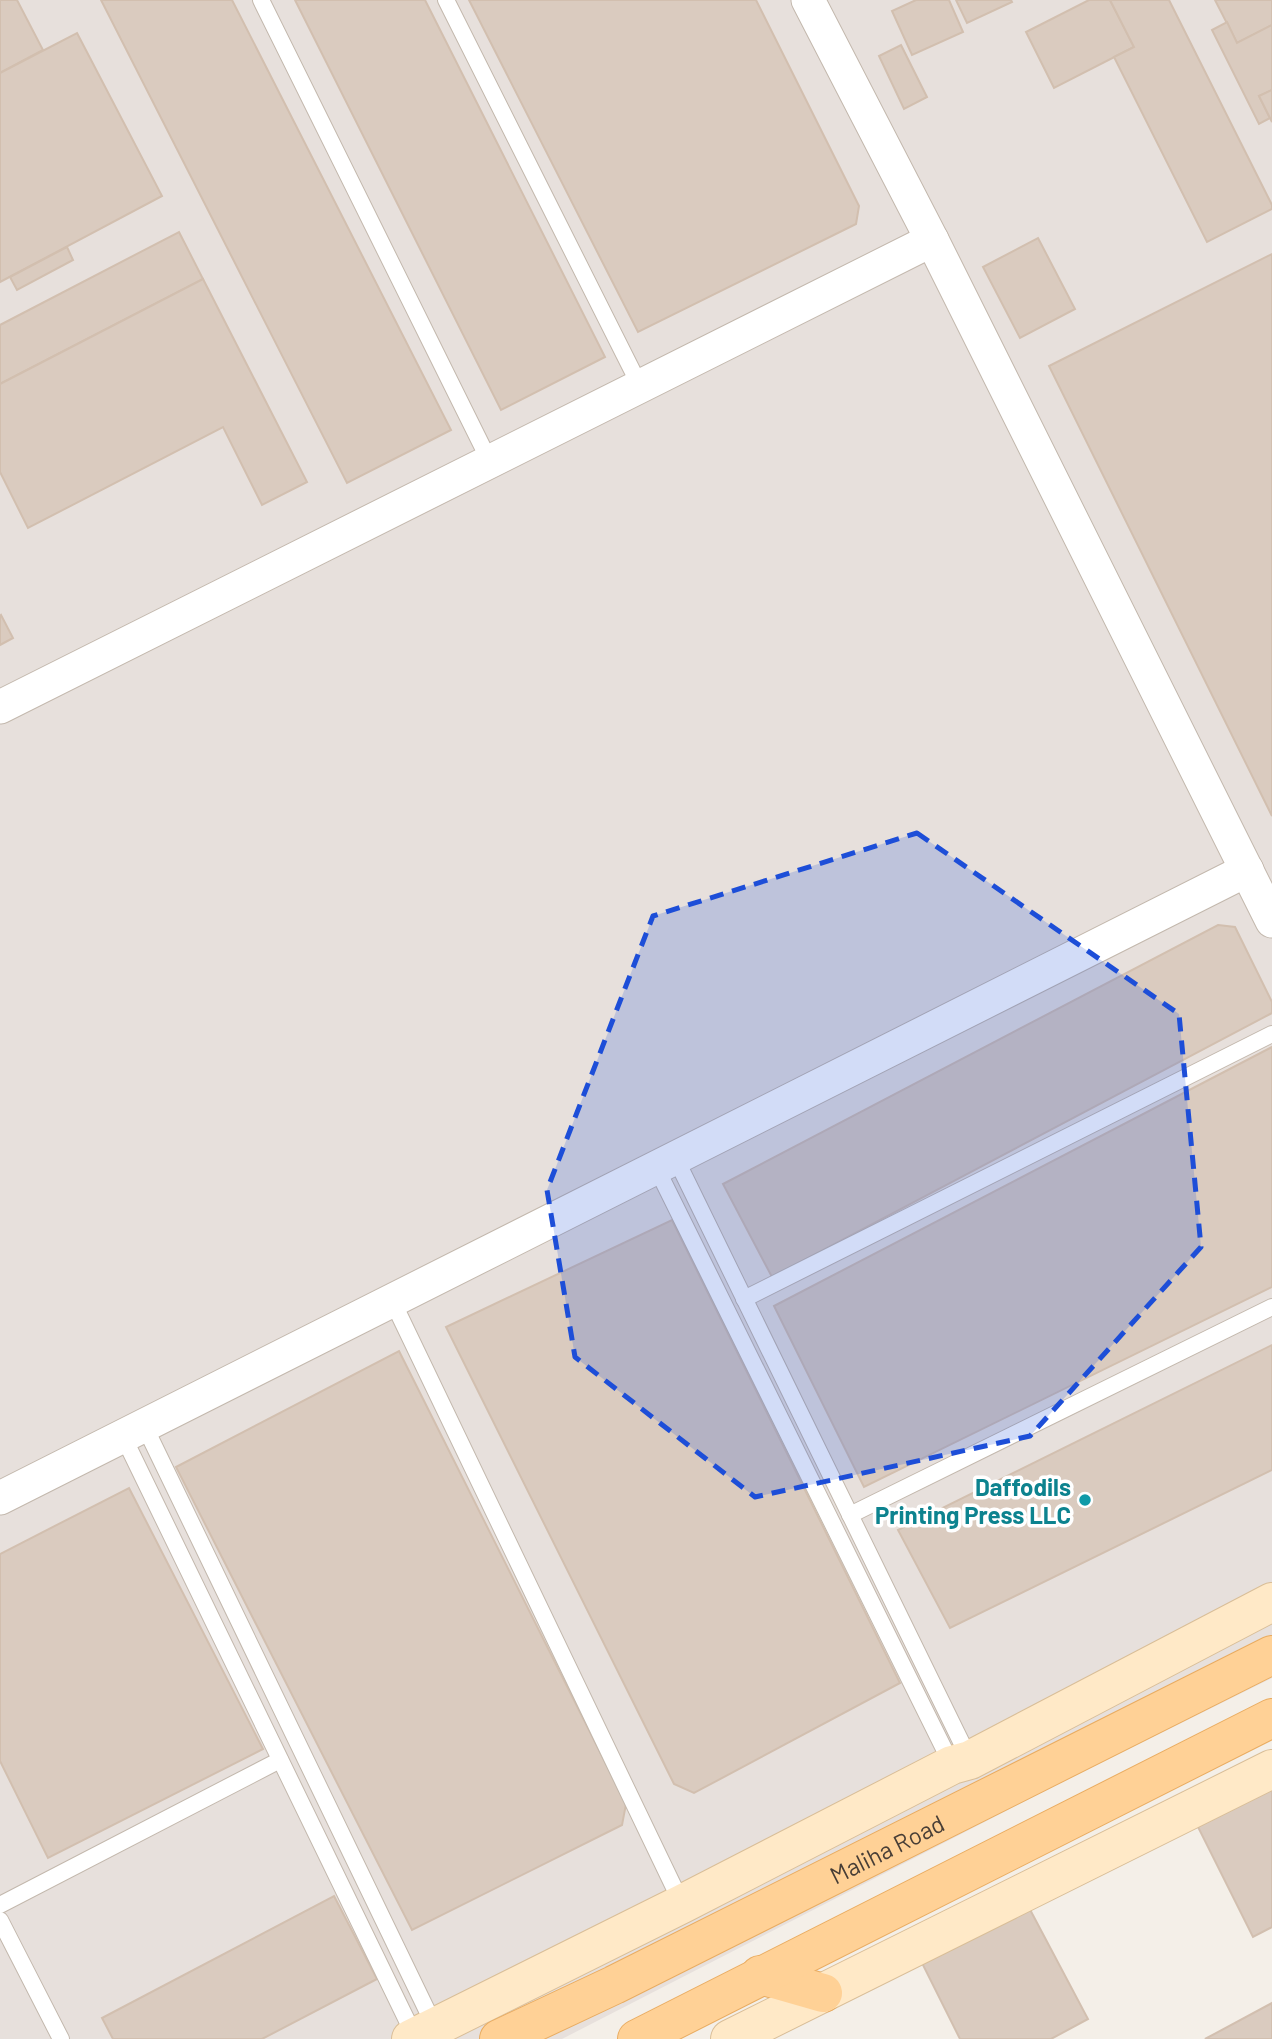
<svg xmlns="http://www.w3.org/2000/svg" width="1272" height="2039" viewBox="0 0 1272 2039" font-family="Barlow,sans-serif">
<rect width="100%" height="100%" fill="#f4efe8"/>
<!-- industrial -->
<path fill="#e7e0dc" d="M 0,0 L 1272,0 L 1272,1678 L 1074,1776 L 562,2039 L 0,2039 Z"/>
<!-- building -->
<g fill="#dacbbf" stroke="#d2bfaf" stroke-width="2">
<path d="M 0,0 L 17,0 L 43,50 L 0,73 Z"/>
<path d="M 101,0 L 232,0 L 451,430 L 347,483 Z"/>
<path d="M 295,0 L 425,0 L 605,357 L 501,410 Z"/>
<path d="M 469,0 L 756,0 L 859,206 L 856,224 L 638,332 Z"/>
<path d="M 916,0 L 949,0 L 963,32 L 912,55 L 892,11 Z"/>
<path d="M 956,0 L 1011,0 L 1012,2 L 967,23 Z"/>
<path d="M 1089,0 L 1110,0 L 1134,47 L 1054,88 L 1026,32 Z"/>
<path d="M 1110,0 L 1169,0 L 1272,205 L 1272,209 L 1207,242 L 1114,57 L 1134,47 Z"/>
<path d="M 1215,0 L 1272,0 L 1272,25 L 1237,43 Z"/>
<path d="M 1227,22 L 1237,43 L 1272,25 L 1272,90 L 1259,96 L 1270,118 L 1259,124 L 1212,30 Z"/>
<path d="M 77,33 L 162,196 L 0,282 L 0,73 Z"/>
<path d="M 901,45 L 927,97 L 904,109 L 879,56 Z"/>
<path d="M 1272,90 L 1272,122 L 1259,96 Z"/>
<path d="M 179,232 L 203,279 L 0,384 L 0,325 Z"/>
<path d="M 1038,238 L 1075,309 L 1020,338 L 983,267 Z"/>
<path d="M 67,247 L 73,260 L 17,290 L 10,277 Z"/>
<path d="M 1272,254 L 1272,816 L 1049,366 Z"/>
<path d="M 203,279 L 307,482 L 262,505 L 223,427 L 28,528 L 0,472 L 0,384 Z"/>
<path d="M 1,615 L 13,638 L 0,645 L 0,616 Z"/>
<path d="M 1218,925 L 1235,927 L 1272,1002 L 1272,1013 L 772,1277 L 723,1184 Z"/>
<path d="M 1272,1047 L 1272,1287 L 864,1487 L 774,1306 Z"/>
<path d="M 672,1220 L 900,1683 L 694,1793 L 674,1784 L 446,1327 Z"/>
<path d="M 1272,1345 L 1272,1470 L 950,1628 L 898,1530 Z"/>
<path d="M 399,1351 L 626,1804 L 622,1825 L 412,1930 L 176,1467 Z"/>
<path d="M 129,1488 L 263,1749 L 48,1858 L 0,1761 L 0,1554 Z"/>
<path d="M 1272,1782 L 1272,1927 L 1253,1937 L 1195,1821 Z"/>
<path d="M 334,1896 L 377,1979 L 262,2039 L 113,2039 L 102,2018 Z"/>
<path d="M 1026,1902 L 1088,2019 L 1051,2039 L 960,2039 L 921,1961 Z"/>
<path d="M 1272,2003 L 1272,2039 L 1205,2039 Z"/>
</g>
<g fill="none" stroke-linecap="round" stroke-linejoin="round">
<!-- lane casing -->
<g stroke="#c3b8ad" stroke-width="18">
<g id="lane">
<path d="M 261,0 L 490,462"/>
<path d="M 446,0 L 640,386"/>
<path d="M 675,1157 L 970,1760"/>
<path d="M 656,1167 L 952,1765"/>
<path d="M 744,1299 L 1272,1034"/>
<path d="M 392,1300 L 682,1904"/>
<path d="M 144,1425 L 435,2027"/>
<path d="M 123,1436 L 415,2037"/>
<path d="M 850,1515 L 1272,1307"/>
<path d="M 0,1905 L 280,1760"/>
<path d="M 0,1920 L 61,2039"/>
</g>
</g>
<!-- street casing -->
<g stroke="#c3b8ad" stroke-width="35">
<g id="street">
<path d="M 808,0 L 932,240 L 1272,921"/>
<path d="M 0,707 L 932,240"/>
<path d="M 0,1498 L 1247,870"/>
</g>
</g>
<!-- secondary casing -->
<g stroke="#d9be98" stroke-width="40">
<g id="secondary">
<path d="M 411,2039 L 682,1904 L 952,1765 L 970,1760 L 1272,1602"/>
<path d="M 730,2039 L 1272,1769"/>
</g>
</g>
<!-- primary casing -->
<g stroke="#e9ac61" stroke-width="40">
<g id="primary">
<path d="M 760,1975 L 823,1993"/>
<path id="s1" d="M 499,2039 L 614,1985 L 1272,1655"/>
<path d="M 637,2039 L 1272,1718"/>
</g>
</g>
<!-- lane -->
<use href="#lane" stroke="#fff" stroke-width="16"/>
<!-- street -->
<use href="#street" stroke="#fff" stroke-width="33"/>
<!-- secondary -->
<use href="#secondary" stroke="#ffe9c7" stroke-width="38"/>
<!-- primary -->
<use href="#primary" stroke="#ffd196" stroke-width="38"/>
</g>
<!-- marked area -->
<path fill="#1d4ed8" fill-opacity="0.2" stroke="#1d4ed8" stroke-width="5" stroke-dasharray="14 9" stroke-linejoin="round" d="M 917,833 L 1179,1014 L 1201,1247 L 1030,1436 L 755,1497 L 575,1357 L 547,1190 L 653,916 Z"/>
<!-- markers -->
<circle fill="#0f9aa8" stroke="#fff" stroke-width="2.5" cx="1085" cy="1500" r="7"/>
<g text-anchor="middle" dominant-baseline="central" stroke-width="7" stroke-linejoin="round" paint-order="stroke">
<!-- culture labels -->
<g font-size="24" font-weight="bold" fill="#0d838f" stroke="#fff" text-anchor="end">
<text x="1071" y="1486">Daffodils<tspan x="1071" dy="28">Printing Press LLC</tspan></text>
</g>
<!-- street labels -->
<g font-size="24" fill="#483e36" stroke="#fff">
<text stroke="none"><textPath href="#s1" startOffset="432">Maliha Road</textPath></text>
</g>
</g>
</svg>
